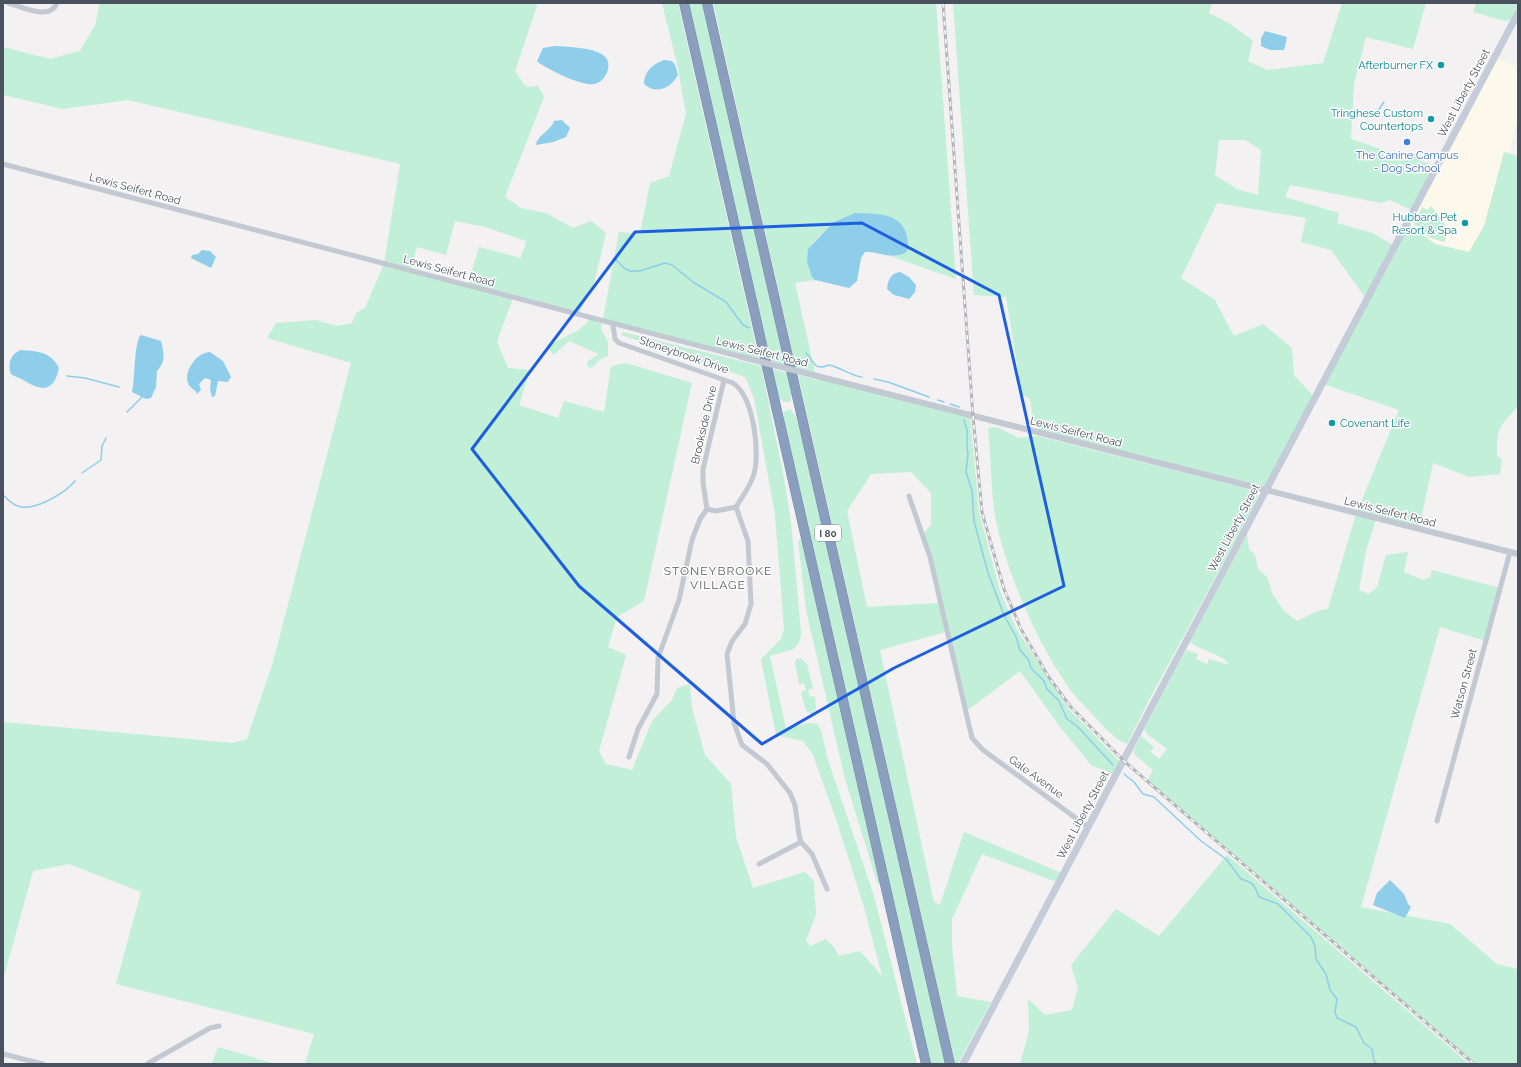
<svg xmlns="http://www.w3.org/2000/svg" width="1521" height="1067" viewBox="0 0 1521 1067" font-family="Raleway,sans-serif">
<rect width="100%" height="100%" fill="#f3f1f1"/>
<!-- commercial -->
<path fill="#fcf9ec" d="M 1495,57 L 1518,67 L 1518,119 L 1509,153 L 1504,152 L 1484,226 L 1469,252 L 1435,244 L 1408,223 Z"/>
<!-- green -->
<g fill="#c1efd7" fill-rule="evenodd">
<path d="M 100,3 L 538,3 L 515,71 L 526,87 L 538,86 L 544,97 L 505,197 L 521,208 L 546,213 L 573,228 L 591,221 L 606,233 L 594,284 L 578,315 L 513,298 L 497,341 L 508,368 L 530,370 L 519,405 L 558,418 L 564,401 L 604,412 L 611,366 L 626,363 L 692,383 L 644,601 L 617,617 L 608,647 L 626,655 L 599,751 L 606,764 L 632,770 L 652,721 L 672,700 L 677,688 L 690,684 L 692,708 L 705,755 L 731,784 L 736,837 L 753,888 L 805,872 L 814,881 L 816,915 L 806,940 L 810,946 L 826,939 L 835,948 L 838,956 L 860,951 L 882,976 L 864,907 L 837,822 L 813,755 L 803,741 L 776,735 L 761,659 L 781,639 L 784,629 L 775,515 L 754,398 L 745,377 L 621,335 L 623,332 L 761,366 L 784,478 L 791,522 L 801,632 C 800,654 786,650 770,656 L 786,728 L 809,723 L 817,724 L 821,730 L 828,760 L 874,896 L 917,1064 L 305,1064 L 314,1034 L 116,984 L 141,892 L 69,864 L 33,871 L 3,980 L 3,722 L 233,743 L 247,739 L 273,662 L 351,363 L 267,338 L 276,323 L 316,320 L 337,326 L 352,323 L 356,313 L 365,308 L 384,264 L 400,164 L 128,100 L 63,109 L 3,95 L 3,47 L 50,59 L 80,51 L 95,25 ZM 455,221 L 485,227 L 526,241 L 521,258 L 479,247 L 467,286 L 410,271 L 417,247 L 446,255 Z"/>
<path d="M 662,3 L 678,3 L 759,359 L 603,319 L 619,232 L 640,234 L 650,183 L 669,176 L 686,114 L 677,64 Z"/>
<path d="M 687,3 L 704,3 L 787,366 L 771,362 L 764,341 Z"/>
<path d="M 713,3 L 936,3 L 956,279 L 890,256 L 899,255 L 908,244 L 906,235 L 821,235 L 812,244 L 812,277 L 815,280 L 795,283 L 815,373 L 796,368 Z"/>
<path d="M 953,3 L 1212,3 L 1209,13 L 1229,23 L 1253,41 L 1248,61 L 1267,70 L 1323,63 L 1342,3 L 1426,3 L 1413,49 L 1366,37 L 1354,84 L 1351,139 L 1395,154 L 1414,155 L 1436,169 L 1414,211 L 1390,200 L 1381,203 L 1290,185 L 1285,197 L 1339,213 L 1337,223 L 1372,233 L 1395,246 L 1408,223 L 1435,244 L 1469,252 L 1484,226 L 1504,152 L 1518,156 L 1518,406 C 1499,428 1497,425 1497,456 L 1502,459 L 1500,474 L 1469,477 L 1433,463 L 1419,529 L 1376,519 L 1366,551 L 1359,590 L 1369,594 L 1377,587 L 1386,555 L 1408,552 L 1404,572 L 1423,580 L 1430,577 L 1432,570 L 1500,588 L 1486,641 L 1440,627 L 1361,907 L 1450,924 L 1497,964 L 1518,969 L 1518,1064 L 1474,1064 L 1147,782 L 1153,770 L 1135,755 L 1133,751 L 1141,736 L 1154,747 L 1150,752 L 1159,759 L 1167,749 L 1147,734 L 1144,729 L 1186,650 L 1198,654 L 1196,659 L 1207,664 L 1209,659 L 1226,664 L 1228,663 C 1222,655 1200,650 1190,642 L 1247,534 L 1249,549 L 1255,555 L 1258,569 L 1267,577 L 1273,595 L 1284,611 L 1297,621 L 1320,610 L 1328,609 L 1356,514 L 1399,410 L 1323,384 L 1367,300 L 1331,250 L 1301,242 L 1306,218 L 1217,203 L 1181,278 L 1215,300 L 1234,336 L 1263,324 L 1292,348 L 1294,375 L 1315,398 L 1266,491 L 1039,430 L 1032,414 L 1030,399 L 1022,394 L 1006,297 L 974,295 ZM 1219,140 L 1245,140 L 1261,150 L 1258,195 L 1237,189 L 1215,175 Z"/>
<path d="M 1476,3 L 1518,3 L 1518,6 L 1510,20 L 1505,21 L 1473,12 Z"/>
<path d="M 1431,206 L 1445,225 L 1449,233 L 1444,242 L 1431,238 L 1414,224 L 1422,207 L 1428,210 Z"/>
<path d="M 591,318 L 602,321 L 601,328 L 608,342 L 608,356 L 601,359 L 591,368 L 587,366 L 588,361 L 599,354 L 569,341 L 554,355 L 547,346 L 579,330 Z"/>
<path d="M 772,369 L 788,373 L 792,393 L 790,402 L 783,402 L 779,397 Z"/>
<path d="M 798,375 L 817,380 L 817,376 L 970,415 L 979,512 L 1000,591 L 1017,630 L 1068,708 L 1122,764 L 1116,775 L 1091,765 L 1058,724 L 1020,671 L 965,712 L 946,632 L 880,650 L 934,902 L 940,905 L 964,832 L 1064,874 L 1059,883 L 982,854 L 952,919 L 952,945 L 957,996 L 991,1002 L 958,1064 L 955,1064 ZM 911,472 L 931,493 L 931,525 L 922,535 L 940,603 L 867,607 L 847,511 L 871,474 Z"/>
<path d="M 790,409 L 796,417 L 818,503 L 947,1064 L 929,1064 L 784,425 L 784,412 Z"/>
<path d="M 997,427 L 1019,438 L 1037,436 L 1245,488 L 1257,493 L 1258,496 L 1244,524 L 1149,700 L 1127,744 C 1113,739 1103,726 1093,715 C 1084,705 1074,696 1067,685 C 1038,644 1010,579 998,530 C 990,497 992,463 988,430 L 990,428 Z"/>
<path d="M 798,540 L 802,540 L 880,884 L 878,885 L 845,779 L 806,610 Z"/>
<path d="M 801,658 L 807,664 L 813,688 L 808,690 L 810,697 L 815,696 L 816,709 L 812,714 L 806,711 L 801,692 L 806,690 L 804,683 L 799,684 L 795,664 L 796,659 Z"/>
<path d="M 1227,855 L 1469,1064 L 1020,1064 L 1029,1031 L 1028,999 L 1045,1015 L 1072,1010 L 1078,988 L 1071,965 L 1116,909 L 1159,936 Z"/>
<path d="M 218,1047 L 275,1064 L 212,1064 Z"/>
</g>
<!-- water -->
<g fill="#8fceea">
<path d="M 1265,31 L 1287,37 L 1284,50 L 1270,50 L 1261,46 L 1261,38 Z"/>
<path d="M 555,46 C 569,47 591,47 603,55 C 615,63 605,83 594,84 C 580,86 550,70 539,63 L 537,61 L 543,48 Z"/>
<path d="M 664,60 L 672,61 L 675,65 L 678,75 C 671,88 656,95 644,84 C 644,71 653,64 664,60 Z"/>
<path d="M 562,120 L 570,128 L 566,137 L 553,142 L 536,145 C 537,135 551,131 554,121 Z"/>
<path d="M 855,213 C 879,214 905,212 908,242 C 908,248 909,252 902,254 C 889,259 877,251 865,252 L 861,258 L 857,281 L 849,288 L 815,280 L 812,277 L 807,262 L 808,249 L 834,222 Z"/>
<path d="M 202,250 L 210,251 L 216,257 L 211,268 L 191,258 L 192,255 L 198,254 Z"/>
<path d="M 900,272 L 909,277 L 916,285 L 915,292 L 909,299 L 894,295 L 887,289 C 888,281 890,273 900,272 Z"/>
<path d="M 141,335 L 161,341 C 164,353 166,362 157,371 L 156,387 L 151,398 L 146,399 L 132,392 C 135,381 134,340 141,335 Z"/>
<path d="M 21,350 C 38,351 51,352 59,368 C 54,391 43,392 25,381 C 21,378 15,377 11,374 C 7,364 11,353 21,350 Z"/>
<path d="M 210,352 L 223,361 L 231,377 L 228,382 L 218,381 L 215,396 L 212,397 L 210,390 L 211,380 L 205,378 L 199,384 L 201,390 L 197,394 C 196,390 191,389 189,385 C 182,372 197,352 210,352 Z"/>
<path d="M 1390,880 L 1404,894 L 1408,904 L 1411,907 L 1405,918 L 1373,905 L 1377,893 Z"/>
</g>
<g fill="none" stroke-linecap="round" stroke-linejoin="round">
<!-- stream -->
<g stroke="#8fceea" stroke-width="1.5">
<path d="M 1366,115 L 1375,115 L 1384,102"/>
<path d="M 1344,116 L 1362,114"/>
<path d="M 614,258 L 624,268 L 630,271 L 640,271 L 665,263 L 672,265 L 693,282 L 726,302 L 743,325 L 749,328"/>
<path d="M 806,353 C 815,362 813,371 829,365 C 840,367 853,377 862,377"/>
<path d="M 67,376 L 85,378 L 119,387"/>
<path d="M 874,379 L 888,382 L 929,397"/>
<path d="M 938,400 L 944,402"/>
<path d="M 950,404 L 959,407"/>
<path d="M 127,412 L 142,397"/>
<path d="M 964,420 L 967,430 L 967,448 L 968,454 L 966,472 L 972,491 L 974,521 L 988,573 L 1004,615 L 1016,637 L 1020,650 L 1028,659 L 1031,668 L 1044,681 L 1047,689 L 1059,701 L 1067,719 L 1077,726 L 1113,765"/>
<path d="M 82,473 L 101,460 L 102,446 L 106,438"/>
<path d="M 3,495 C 8,499 11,504 18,506 C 34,512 65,493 75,481"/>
<path d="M 1124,774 L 1134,782 L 1143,794 L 1154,797 L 1201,841 L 1226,859 L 1241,879 C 1253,882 1255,886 1259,897 L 1278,904 L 1311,937 L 1315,946 L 1316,959 L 1326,974 L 1330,990 L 1337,999 L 1335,1012 L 1337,1018 L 1356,1027 L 1364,1043 L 1372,1049 L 1374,1061 L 1377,1064"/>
</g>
<!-- motorway casing -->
<g stroke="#7589aa" stroke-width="10">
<g id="motorway">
<path d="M 684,3 L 926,1064"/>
<path d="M 707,3 L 950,1064"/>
</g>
</g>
<!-- minor -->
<g stroke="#c2c9d2" stroke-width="5">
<path d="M 8,3 C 22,7 50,21 57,3"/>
<path d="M 3,164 L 742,357"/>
<path d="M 613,325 L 615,339 L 619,343 L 733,383 C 754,397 761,455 753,477 C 749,488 742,497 736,507 L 748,541 L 751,604 L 745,624 L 732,641 L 727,654 L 734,723 L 742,745 L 767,764 L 790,793 L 795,805 L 799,835 L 801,842 L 812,854 L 827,889"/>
<path d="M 909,496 L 930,557 L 972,738 L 983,750 L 1088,827"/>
<path d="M 707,509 L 716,511 L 736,507"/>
<path d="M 629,757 L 638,729 L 657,694 L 658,658 L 679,600 L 692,540 L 700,519 L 707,509 L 703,483 L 703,469 L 724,380"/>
<path d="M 1437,821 L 1510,552"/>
<path d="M 759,864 L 801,842"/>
<path d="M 3,1054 L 43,1064"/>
<path d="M 147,1064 L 210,1028 L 219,1026"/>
</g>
<!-- tertiary -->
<path stroke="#c2c9d2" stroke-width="6" d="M 817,376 L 1518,554"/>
<!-- secondary -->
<path stroke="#c4ccd9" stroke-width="7" d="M 963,1064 L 1518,13"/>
<!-- motorway -->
<use href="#motorway" stroke="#8a9ebe" stroke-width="9"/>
<!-- rail casing -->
<g stroke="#b3b5bb" stroke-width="3">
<path id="rail" d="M 943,3 L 973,416 L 982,512 L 1004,589 L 1021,629 L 1048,676 L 1070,706 L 1124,761 L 1474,1064"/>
</g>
<!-- rail -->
<use href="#rail" stroke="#fff" stroke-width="1.5" stroke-dasharray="4.5" stroke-linecap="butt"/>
<!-- tertiary-bridge -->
<path stroke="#c2c9d2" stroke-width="6" d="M 742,357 L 817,376"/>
</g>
<!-- marked area -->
<path fill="none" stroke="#1d5fe0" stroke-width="3" stroke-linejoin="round" d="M 862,223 L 999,295 L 1064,586 L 894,668 L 762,744 L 579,586 L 472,449 L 635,232 Z"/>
<!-- markers -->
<g fill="#0f9aa8" stroke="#fff" stroke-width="1.5">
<circle cx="1441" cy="65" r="4"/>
<circle cx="1431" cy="119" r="4"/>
<circle cx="1465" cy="223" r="4"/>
<circle cx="1332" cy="423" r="4"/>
</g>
<circle fill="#3f7fe0" stroke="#fff" stroke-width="1.5" cx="1407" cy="142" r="4"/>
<g text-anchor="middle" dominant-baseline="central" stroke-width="3" stroke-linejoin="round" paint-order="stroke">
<!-- shield labels -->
<rect fill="#fff" stroke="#80868e" stroke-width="1" x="815" y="525" width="26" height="16" rx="3"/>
<g font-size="10" font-weight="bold" fill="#49525e">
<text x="828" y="533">I 80</text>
</g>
<!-- culture labels -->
<g font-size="11" fill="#0d838f" stroke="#fff" text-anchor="end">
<text x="1433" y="65">Afterburner FX</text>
<text x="1423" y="113">Tringhese Custom<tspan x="1423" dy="13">Countertops</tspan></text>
<text x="1457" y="217">Hubbard Pet<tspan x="1457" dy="13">Resort &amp; Spa</tspan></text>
<text x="1340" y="423" text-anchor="start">Covenant Life</text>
</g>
<!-- street labels -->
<g font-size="11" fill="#49525e" stroke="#fff">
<text transform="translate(1464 93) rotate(-62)">West Liberty Street</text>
<text transform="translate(135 189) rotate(15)">Lewis Seifert Road</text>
<text transform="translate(449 271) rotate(15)">Lewis Seifert Road</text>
<text transform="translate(762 352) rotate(14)">Lewis Seifert Road</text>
<text transform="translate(684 355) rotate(19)">Stoneybrook Drive</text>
<text transform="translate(704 425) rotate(-77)">Brookside Drive</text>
<text transform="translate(1076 432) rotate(14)">Lewis Seifert Road</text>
<text transform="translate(1390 512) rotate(14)">Lewis Seifert Road</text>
<text transform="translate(1234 528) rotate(-62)">West Liberty Street</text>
<text transform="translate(1464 684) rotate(-75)">Watson Street</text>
<text transform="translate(1036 777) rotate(36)">Gale Avenue</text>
<text transform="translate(1083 815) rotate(-62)">West Liberty Street</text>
</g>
<!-- shop labels -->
<g font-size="11" fill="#366cbe" stroke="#fff">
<text x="1407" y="155">The Canine Campus<tspan x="1407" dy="13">- Dog School</tspan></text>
</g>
<!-- neighbourhood labels -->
<g font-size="12" letter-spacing="1" fill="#5d6065" stroke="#fff">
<text x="718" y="571">STONEYBROOKE<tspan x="718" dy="14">VILLAGE</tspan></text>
</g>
</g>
<!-- border -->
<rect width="1521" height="1067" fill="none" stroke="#49525e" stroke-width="8"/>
</svg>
